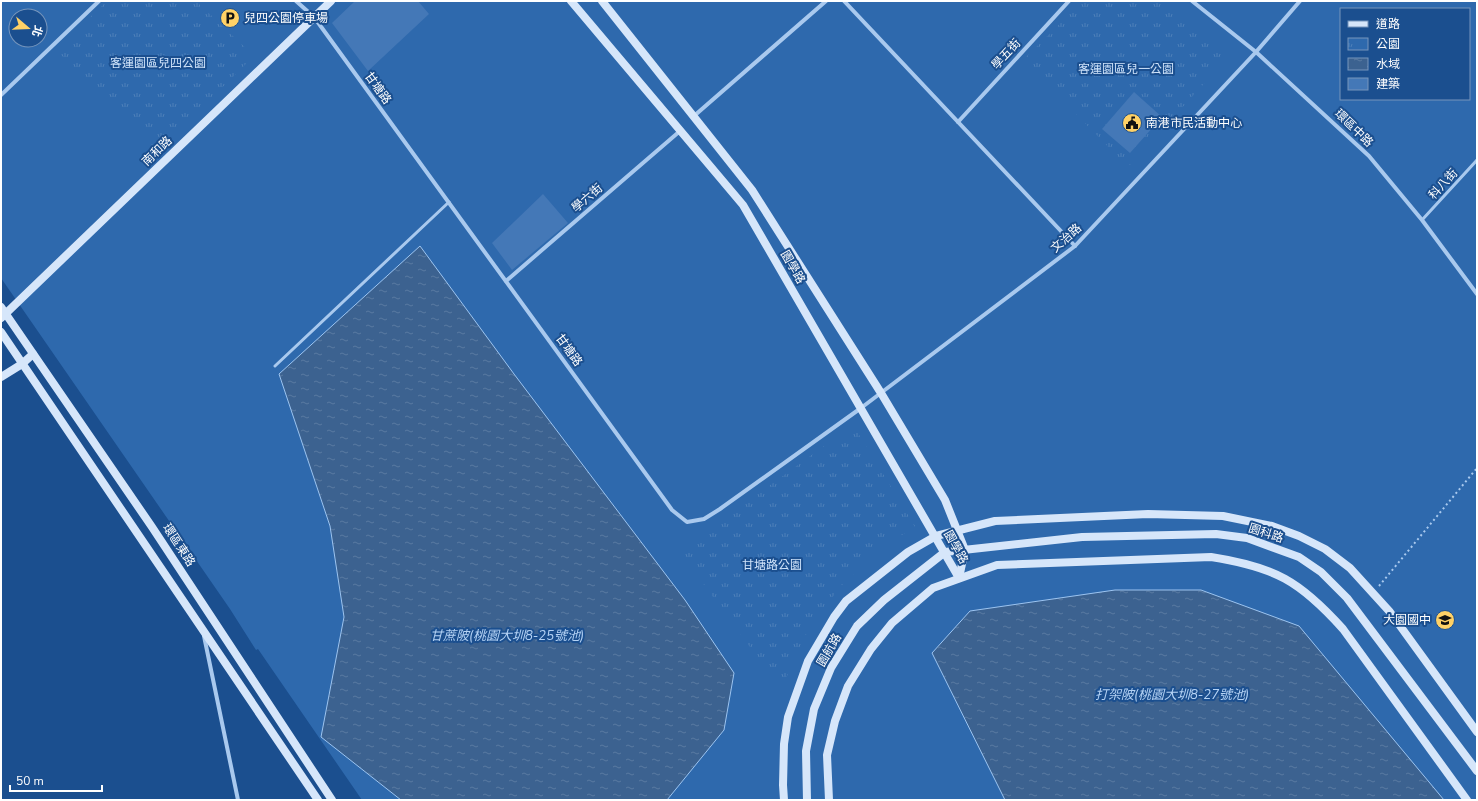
<svg xmlns="http://www.w3.org/2000/svg" width="1478" height="801" viewBox="0 0 1478 801" font-family="'Nunito Sans','Noto Sans TC',sans-serif">
<defs>
<pattern id="park-tufts" width="24" height="20" patternUnits="userSpaceOnUse"><rect width="24" height="20" fill="#2e69ad"/><path d="M3 7l-1-3M5 7V3M7 7l1-3M15 17l-1-3M17 17v-4M19 17l1-3" fill="none" stroke="#4d80b9"/></pattern>
<pattern id="water-ripples" width="26" height="14" patternUnits="userSpaceOnUse"><rect width="26" height="14" fill="#3c6290"/><path d="M2 4q2-2 4 0t4 0M15 11q2-2 4 0t4 0" fill="none" stroke="#597aa1"/></pattern>
</defs>
<rect width="100%" height="100%" fill="#1b4f8f"/>
<!-- green -->
<path fill="#2e69ad" fill-rule="evenodd" d="M 1,1 L 1477,1 L 1477,800 L 362,800 L 258,649 L 256,650 L 230,609 L 1,278 ZM 1341,9 L 1469,9 L 1469,99 L 1341,99 ZM 16,16 L 40,16 L 40,40 L 16,40 Z"/>
<!-- park -->
<g fill="url(#park-tufts)">
<path d="M 107,1 L 196,1 L 254,56 L 158,151 L 56,50 Z"/>
<path d="M 1083,1 L 1167,1 L 1230,55 L 1128,167 L 1023,60 Z"/>
<path d="M 853,425 L 915,526 L 875,554 L 843,584 L 811,624 L 781,689 L 679,551 Z"/>
</g>
<!-- water -->
<g fill="url(#water-ripples)" stroke="#9cc4f0">
<path d="M 420,246 L 514,374 L 685,600 L 734,673 L 724,730 L 667,800 L 401,800 L 321,737 L 344,617 L 330,526 L 279,374 Z"/>
<path d="M 1115,590 L 1201,590 L 1299,626 L 1444,800 L 1005,800 L 932,653 L 970,611 Z"/>
</g>
<!-- building -->
<g fill="#4478b7">
<path d="M 355,1 L 418,1 L 429,14 L 368,71 L 332,23 Z"/>
<path d="M 1134,92 L 1162,117 L 1130,153 L 1102,129 Z"/>
<path d="M 543,194 L 568,223 L 512,270 L 492,243 Z"/>
</g>
<g fill="none" stroke-linecap="round" stroke-linejoin="round">
<!-- path -->
<path stroke="#a9c9ee" stroke-width="2" stroke-dasharray="2 3" stroke-linecap="butt" d="M 1379,586 L 1477,468"/>
<!-- lane -->
<g stroke="#a9c9ee" stroke-width="3">
<path d="M 1422,220 L 1477,160"/>
<path d="M 275,366 L 449,202"/>
</g>
<!-- street -->
<g stroke="#a9c9ee" stroke-width="4">
<path d="M 296,1 L 314,17 L 672,510 L 687,522 L 704,519 L 720,509 L 861,408 L 1075,246 L 1256,52 L 1300,1"/>
<path d="M 844,1 L 1075,246"/>
<path d="M 1192,1 L 1256,52 L 1369,156 L 1422,220 L 1477,294"/>
<path d="M 1,95 L 99,1"/>
<path d="M 694,116 L 826,1"/>
<path d="M 958,122 L 1069,1"/>
<path d="M 506,281 L 680,131"/>
<path d="M 204,636 L 238,800"/>
</g>
<!-- secondary -->
<g stroke="#d6e6fa" stroke-width="8">
<path d="M 571,1 L 743,205 L 959,578"/>
<path d="M 602,1 L 752,190 L 881,393 L 945,500 L 965,550 L 959,578"/>
<path d="M 1,307 L 152,527 L 332,800"/>
<path d="M 1,318 L 331,1"/>
<path d="M 1,332 L 318,800"/>
<path d="M 1,377 L 22,364 L 33,354"/>
<path d="M 784,800 L 783,785 L 784,744 L 788,717 L 808,661 L 834,617 L 846,601 L 908,552 L 936,536 L 995,521 L 1148,514 L 1223,516 L 1272,526 L 1299,536 L 1325,549 L 1350,568 L 1390,612 L 1477,732"/>
<path d="M 807,800 L 806,751 L 814,709 L 831,668 L 857,626 L 884,600 L 945,552 L 1082,537 L 1216,534 L 1247,538 L 1299,557 L 1321,572 L 1347,598 L 1477,771"/>
<path d="M 829,800 L 827,755 L 835,721 L 848,686 L 871,649 L 892,623 L 933,588 L 997,565 L 1211,557 C 1275,567 1300,581 1343,629 L 1467,800"/>
</g>
</g>
<!-- icons -->
<defs>
<g id="parking-disc" transform="scale(1)"><circle r="9.5" fill="#ffd166" stroke="#1b4f8f"/><path d="M-3.5-5.5H1a3.5 3.5 0 0 1 0 7H-1V5.5H-3.5ZM-1-3.4V-.6H.8a1.4 1.4 0 0 0 0-2.8Z" fill="#111"/></g>
<g id="civic-disc" transform="scale(1)"><circle r="9.5" fill="#ffd166" stroke="#1b4f8f"/><path d="M-.6-6.5H3V-4.5H.6V-3L4-1V1h2V6H-6V1h2V-1L-.6-3ZM-1.2 2.5V6h2.4V2.5Z" fill="#111"/></g>
<g id="school-disc" transform="scale(1)"><circle r="9.5" fill="#ffd166" stroke="#1b4f8f"/><path d="M0-5L7-2L0 1L-7-2ZM-4 1L0 2.5L4 1V4Q0 6-4 4Z" fill="#111"/></g>
</defs>
<g fill-rule="evenodd">
<use href="#parking-disc" x="230" y="18"/>
<use href="#civic-disc" x="1132" y="123"/>
<use href="#school-disc" x="1445" y="620"/>
</g>
<g text-anchor="middle" dominant-baseline="central" stroke-width="4" stroke-linejoin="round" paint-order="stroke">
<!-- poi labels -->
<g font-size="12" fill="#fff" stroke="#1b4f8f" text-anchor="start">
<text x="244" y="18">兒四公園停車場</text>
<text x="1146" y="123">南港市民活動中心</text>
<text x="1431" y="620" text-anchor="end">大園國中</text>
</g>
<!-- street labels -->
<g font-size="12" fill="#fff" stroke="#1b4f8f">
<text transform="translate(1006 54) rotate(-47)">學五街</text>
<text transform="translate(378 88) rotate(54)">甘塘路</text>
<text transform="translate(1354 128) rotate(44)">環區中路</text>
<text transform="translate(157 151) rotate(-44)">南和路</text>
<text transform="translate(1443 184) rotate(-47)">科八街</text>
<text transform="translate(587 198) rotate(-41)">學六街</text>
<text transform="translate(1066 238) rotate(-42)">文治路</text>
<text transform="translate(793 267) rotate(60)">園學路</text>
<text transform="translate(569 350) rotate(54)">甘塘路</text>
<text transform="translate(1266 533) rotate(18)">園科路</text>
<text transform="translate(179 545) rotate(57)">環區東路</text>
<text transform="translate(956 547) rotate(61)">園學路</text>
<text transform="translate(829 650) rotate(-60)">園航路</text>
</g>
<!-- park labels -->
<g font-size="12" fill="#cfe3fa" stroke="#1b4f8f">
<text x="158" y="63">客運園區兒四公園</text>
<text x="1126" y="69">客運園區兒一公園</text>
<text x="772" y="565">甘塘路公園</text>
</g>
<!-- water labels -->
<g font-size="13" font-style="italic" fill="#b5d3f5" stroke="#1b4f8f">
<text x="507" y="636">甘蔗陂(桃園大圳8-25號池)</text>
<text x="1172" y="695">打架陂(桃園大圳8-27號池)</text>
</g>
</g>
<!-- border -->
<rect width="1478" height="801" fill="none" stroke="#ffffff" stroke-width="4"/>
<!-- legend -->
<rect x="1340" y="8" width="130" height="92" fill="#1b4f8f" stroke="#7695bc"/>
<rect x="1348" y="21" width="20" height="6" fill="#d6e6fa" stroke="#7695bc"/>
<text x="1376" y="28" font-size="12" fill="#ffffff">道路</text>
<rect x="1348" y="38" width="20" height="12" fill="url(#park-tufts)" stroke="#7695bc"/>
<text x="1376" y="48" font-size="12" fill="#ffffff">公園</text>
<rect x="1348" y="58" width="20" height="12" fill="url(#water-ripples)" stroke="#7695bc"/>
<text x="1376" y="68" font-size="12" fill="#ffffff">水域</text>
<rect x="1348" y="78" width="20" height="12" fill="#4478b7" stroke="#7695bc"/>
<text x="1376" y="88" font-size="12" fill="#ffffff">建築</text>
<!-- north arrow -->
<g transform="translate(28 28) rotate(109)"><circle r="19" fill="#1b4f8f" stroke="#7695bc"/>
<path d="M0-3L7 15L0 10L-7 15Z" fill="#ffd166"/>
<text y="-6" font-size="11" font-weight="bold" text-anchor="middle" fill="#ffffff">北</text>
</g>
<!-- scale -->
<path d="M10 785v6h92v-6" fill="none" stroke="#ffffff" stroke-width="2"/>
<text x="16" y="785" font-size="12" fill="#ffffff" stroke="#1b4f8f" stroke-width="3" paint-order="stroke">50 m</text>
</svg>
